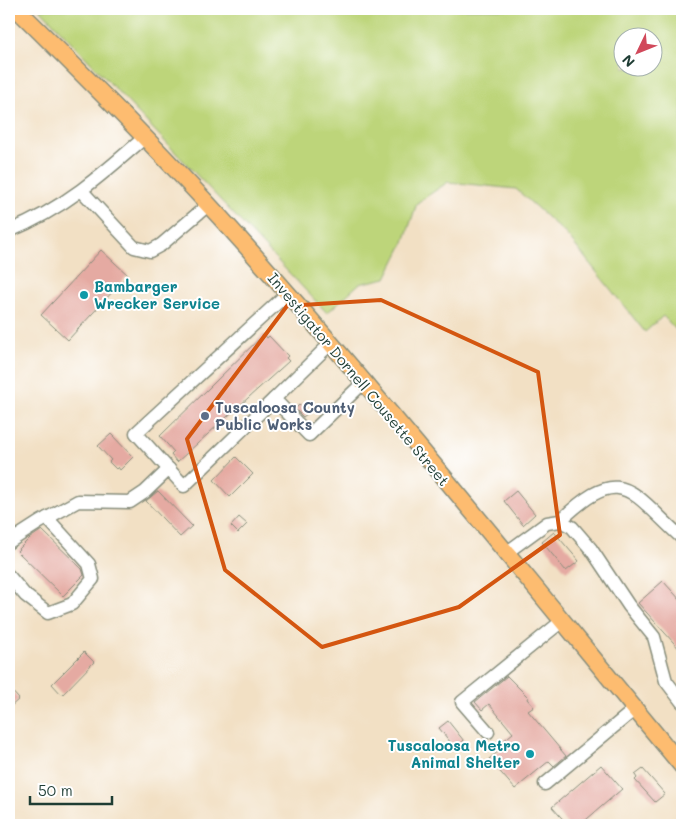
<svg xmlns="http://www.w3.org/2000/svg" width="691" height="834" viewBox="0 0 691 834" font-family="Mali,sans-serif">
<rect width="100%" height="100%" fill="#fff"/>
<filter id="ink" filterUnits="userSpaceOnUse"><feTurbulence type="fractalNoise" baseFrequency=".02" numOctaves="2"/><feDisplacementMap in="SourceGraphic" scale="10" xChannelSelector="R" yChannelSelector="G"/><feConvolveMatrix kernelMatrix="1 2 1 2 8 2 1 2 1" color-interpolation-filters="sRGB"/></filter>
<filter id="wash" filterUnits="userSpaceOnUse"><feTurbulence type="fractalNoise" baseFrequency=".0096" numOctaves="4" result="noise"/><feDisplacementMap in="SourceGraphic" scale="20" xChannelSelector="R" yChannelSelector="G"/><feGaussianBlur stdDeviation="1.12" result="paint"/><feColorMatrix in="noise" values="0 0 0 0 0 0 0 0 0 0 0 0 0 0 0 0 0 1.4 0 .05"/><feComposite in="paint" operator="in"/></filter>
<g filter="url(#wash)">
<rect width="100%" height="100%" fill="#f2e0c4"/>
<!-- green -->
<path fill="#bdd57a" stroke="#6e8957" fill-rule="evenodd" d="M 40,9 L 682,9 L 682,336 L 663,316 L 645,332 L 566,234 L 516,189 L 448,182 L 417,203 L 404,242 L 386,278 L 359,284 L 327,313 ZM 624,38 L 654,38 L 654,68 L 624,68 Z"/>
<g id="blocks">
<!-- building -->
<g fill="#e5aaa2">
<path d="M 101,250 L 128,275 L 68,340 L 41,315 Z"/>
<path d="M 264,334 L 267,338 L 269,336 L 288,356 L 286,358 L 289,361 L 177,462 L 171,455 L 174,452 L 160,436 Z"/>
<path d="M 300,404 L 308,413 L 303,417 L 295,409 Z"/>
<path d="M 111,434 L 133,457 L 120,470 L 118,467 L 116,469 L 109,462 L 111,460 L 98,446 Z"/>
<path d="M 236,457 L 253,474 L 230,497 L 214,480 Z"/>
<path d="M 158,491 L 192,526 L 180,537 L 146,501 Z"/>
<path d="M 516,491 L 535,514 L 523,525 L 504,501 Z"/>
<path d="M 239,517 L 247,524 L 238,533 L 231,526 Z"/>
<path d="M 42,530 L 82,569 L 84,575 L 63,596 L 17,551 L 30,538 Z"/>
<path d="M 554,532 L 579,561 L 566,571 L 542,542 Z"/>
<path d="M 663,581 L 682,602 L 682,652 L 638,603 Z"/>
<path d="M 84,652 L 94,662 L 62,695 L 52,684 Z"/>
<path d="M 507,676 L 528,697 L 527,699 L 534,707 L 528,711 L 566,756 L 554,766 L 549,761 L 515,789 L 489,759 L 500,750 L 497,746 L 513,733 L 489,704 L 482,710 L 475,702 Z"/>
<path d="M 9,688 L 19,699 L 9,708 Z"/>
<path d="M 448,721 L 464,741 L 455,748 L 439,728 Z"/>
<path d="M 601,765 L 622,789 L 580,825 L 568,825 L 552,807 Z"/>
<path d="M 643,769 L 665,794 L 655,802 L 635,780 L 637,778 L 635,775 Z"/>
</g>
</g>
</g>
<g filter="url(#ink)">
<use href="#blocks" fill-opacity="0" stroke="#888e7c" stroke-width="1"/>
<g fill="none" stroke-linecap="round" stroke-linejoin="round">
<!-- minor casing -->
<g stroke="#888e7c" stroke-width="15">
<g id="minor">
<path d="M 82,191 L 134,247 L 150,251 L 161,245 L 208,205"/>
<path d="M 9,231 C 62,210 103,174 145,137"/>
<path d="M 331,343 L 274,399 L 309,435 L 364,382"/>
<path d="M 274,399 L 184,486 L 136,433 L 288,293"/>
<path d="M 560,521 C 622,462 629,490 682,538"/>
<path d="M 9,542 L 40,522 L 78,501 L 130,502 L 145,492 L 169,469"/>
<path d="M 506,553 L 547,523 L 560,521 L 572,527 L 591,549 L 629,606 L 654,637 L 666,681 L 682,702"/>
<path d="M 9,576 L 25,595 L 48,613 L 72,604 L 93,579 L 89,564 L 47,518"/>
<path d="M 488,732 L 462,702 L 562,621"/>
<path d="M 545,784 L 635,709"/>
</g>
</g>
<!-- major casing -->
<g stroke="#888e7c" stroke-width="19">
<path id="major" d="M 17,9 C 95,86 173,164 246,246 C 396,415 538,592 682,766"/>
</g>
<!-- minor -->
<use href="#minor" stroke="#fff" stroke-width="12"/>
<!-- major -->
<use href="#major" stroke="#fdbc70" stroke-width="16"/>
</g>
</g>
<!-- marked area -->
<path fill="none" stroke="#d45610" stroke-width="4" stroke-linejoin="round" d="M 381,300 L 538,372 L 560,535 L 459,607 L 322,647 L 225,570 L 187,439 L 287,306 Z"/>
<!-- markers -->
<g fill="#0f9aa8" stroke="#fff" stroke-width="2">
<circle cx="84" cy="295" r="5"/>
<circle cx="530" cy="754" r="5"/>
</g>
<circle fill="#5c6f8a" stroke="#fff" stroke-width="2" cx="205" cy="416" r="5"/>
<g text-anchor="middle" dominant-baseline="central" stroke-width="4" stroke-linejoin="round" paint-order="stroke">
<!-- culture labels -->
<g font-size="15" font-weight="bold" fill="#0d838f" stroke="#fff" text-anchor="start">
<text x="94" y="286">Bambarger<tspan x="94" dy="17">Wrecker Service</tspan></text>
<text x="520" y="745" text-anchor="end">Tuscaloosa Metro<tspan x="520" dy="17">Animal Shelter</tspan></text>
</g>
<!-- street labels -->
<g font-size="15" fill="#1f3d34" stroke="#fff">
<text transform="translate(359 379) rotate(50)">Investigator Dornell Cousette Street</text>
</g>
<!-- service labels -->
<g font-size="15" font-weight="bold" fill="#4e5e75" stroke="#fff" text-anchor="start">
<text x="215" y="407">Tuscaloosa County<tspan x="215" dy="17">Public Works</tspan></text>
</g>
</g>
<!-- margin -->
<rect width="691" height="834" fill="none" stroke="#fff" stroke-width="30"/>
<!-- north arrow -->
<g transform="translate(638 52) rotate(227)"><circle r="24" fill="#ffffff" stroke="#a5b1ae"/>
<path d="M0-4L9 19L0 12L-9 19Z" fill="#d1495b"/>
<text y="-8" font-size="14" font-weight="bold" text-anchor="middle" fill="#1f3d34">N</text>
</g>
<!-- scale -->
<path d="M30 796v8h82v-8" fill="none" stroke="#1f3d34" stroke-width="2.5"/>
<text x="38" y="796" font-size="15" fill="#1f3d34" stroke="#ffffff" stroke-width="4" paint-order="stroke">50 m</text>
</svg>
